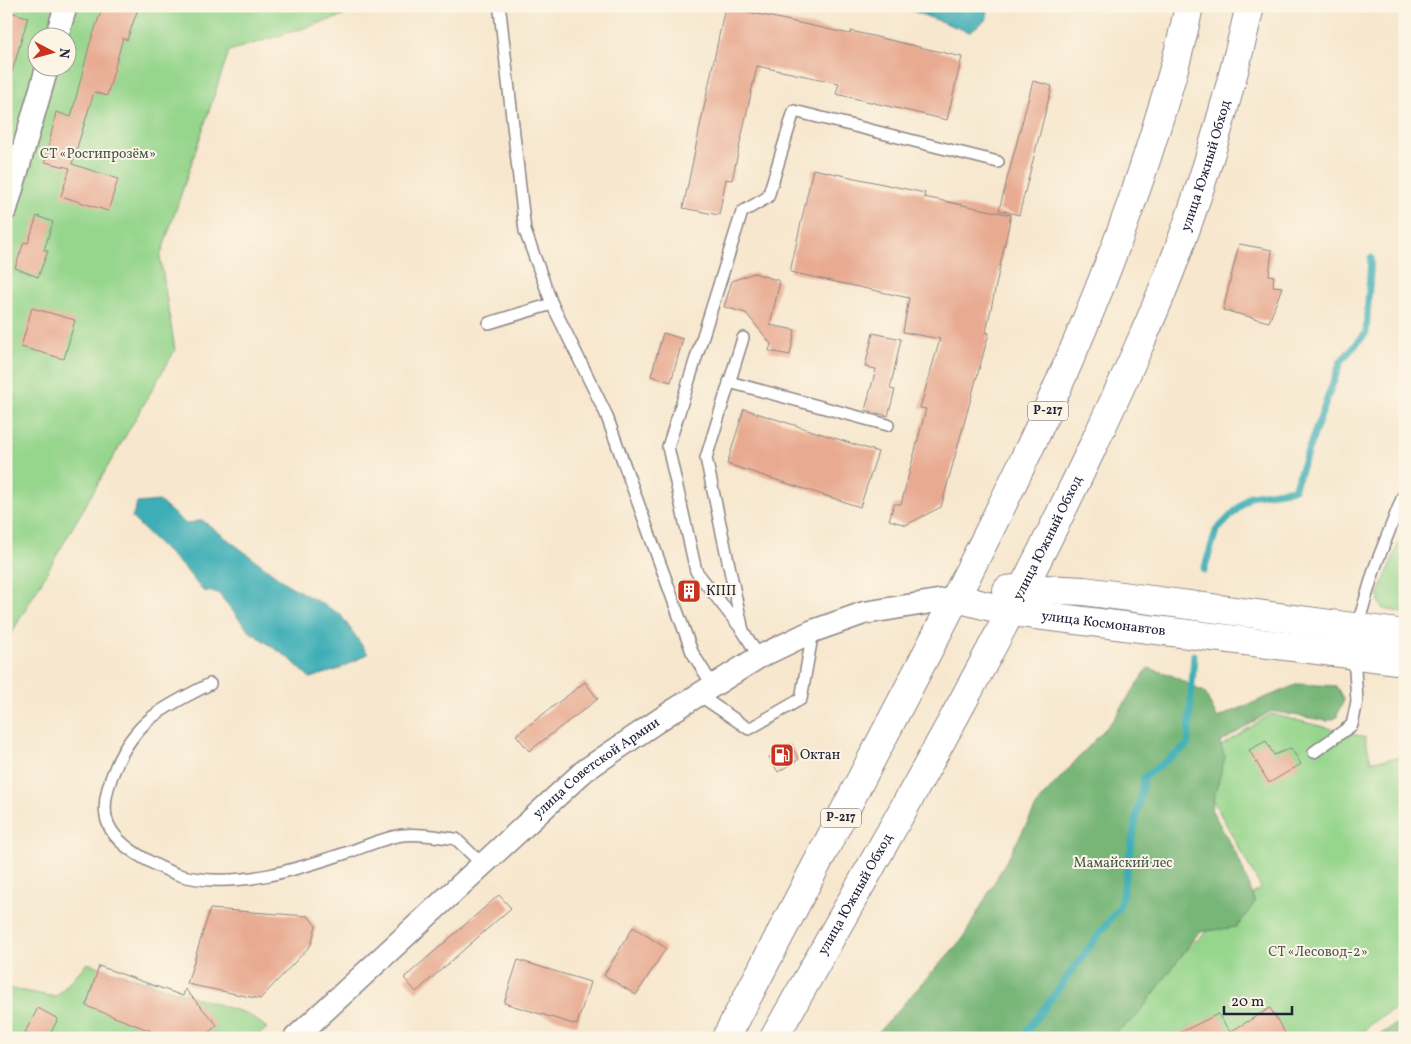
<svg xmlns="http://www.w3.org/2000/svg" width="1411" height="1044" viewBox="0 0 1411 1044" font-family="Vollkorn,serif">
<rect width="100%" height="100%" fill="#fcf5e5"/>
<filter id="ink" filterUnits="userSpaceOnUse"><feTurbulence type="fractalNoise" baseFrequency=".02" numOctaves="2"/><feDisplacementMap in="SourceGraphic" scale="10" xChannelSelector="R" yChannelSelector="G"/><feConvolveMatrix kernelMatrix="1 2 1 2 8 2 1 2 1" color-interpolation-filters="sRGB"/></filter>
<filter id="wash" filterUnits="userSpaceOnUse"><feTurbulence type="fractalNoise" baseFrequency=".0096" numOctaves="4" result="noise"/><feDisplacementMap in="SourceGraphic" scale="20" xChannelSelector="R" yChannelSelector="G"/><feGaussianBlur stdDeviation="1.12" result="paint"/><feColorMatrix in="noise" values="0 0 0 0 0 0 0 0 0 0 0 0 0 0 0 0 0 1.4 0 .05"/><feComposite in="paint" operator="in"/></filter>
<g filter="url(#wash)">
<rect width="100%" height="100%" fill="#f7e7ce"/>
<!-- green -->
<g fill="#95d58c" stroke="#5c7c64" fill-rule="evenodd">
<path d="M 6,6 L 346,6 L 343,16 L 229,51 L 160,257 L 175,350 L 6,643 ZM 38,38 L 68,38 L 68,68 L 38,68 Z"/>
<path d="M 1405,528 L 1405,613 L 1383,609 L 1379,602 L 1379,593 Z"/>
<path d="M 1271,714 L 1365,737 L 1371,761 L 1405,757 L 1405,1002 L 1371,1024 L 1359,1038 L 1062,1038 L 1180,956 L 1220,919 L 1261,888 L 1193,764 Z"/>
<path d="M 87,963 L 248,1014 L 267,1028 L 255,1038 L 6,1038 L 6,988 L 56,997 Z"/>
</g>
<!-- forest -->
<g fill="#78b678" stroke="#4d6c5a">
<path d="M 1148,668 L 1169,674 L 1205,693 L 1217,718 L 1298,684 L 1336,686 L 1344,700 L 1336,718 L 1327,721 L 1271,711 L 1220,743 L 1225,757 L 1211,809 L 1238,857 L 1255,902 L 1237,927 L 1199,932 L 1137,1016 L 1108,1038 L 873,1038 L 964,937 L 1040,800 L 1114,719 Z"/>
<path d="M 1405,1018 L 1405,1038 L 1375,1038 Z"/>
</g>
<!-- water -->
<g fill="#3daeb6" stroke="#306878">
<path d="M 899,6 L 987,6 L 987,19 L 969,32 Z"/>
<path d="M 159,501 L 186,524 L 202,520 L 287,584 L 340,614 L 368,654 L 337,670 L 310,678 L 289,658 L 249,631 L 218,593 L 203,591 L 186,570 L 132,518 L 137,503 Z"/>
</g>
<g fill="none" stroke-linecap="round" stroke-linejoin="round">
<!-- stream -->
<g stroke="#3daeb6" stroke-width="7">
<path d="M 1204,570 L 1216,531 L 1250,496 L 1294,489 L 1341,361 L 1366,333 L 1371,258"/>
<path d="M 1024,1038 L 1027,1031 L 1120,906 L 1144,777 L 1188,745 L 1194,655"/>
</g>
</g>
<g id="blocks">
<!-- building -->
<g fill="#e8ab92">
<path d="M 103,6 L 139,6 L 127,40 L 123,38 L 107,96 L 94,92 L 72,164 L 118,179 L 108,211 L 61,196 L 70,168 L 45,162 L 56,112 L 71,117 L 90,43 Z"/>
<path d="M 725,7 L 850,34 L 851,31 L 962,57 L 947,120 L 836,94 L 839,83 L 757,66 L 732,180 L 726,179 L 719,215 L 683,208 Z"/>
<path d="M 6,11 L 28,17 L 11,76 L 6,75 Z"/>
<path d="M 1033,81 L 1052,86 L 1019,215 L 999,210 Z"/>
<path d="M 813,169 L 925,193 L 924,197 L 1011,215 L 986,332 L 989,333 L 941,507 L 906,525 L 889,520 L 894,504 L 901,504 L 926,409 L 920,408 L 940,339 L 903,332 L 909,298 L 790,272 Z"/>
<path d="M 37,216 L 53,222 L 44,250 L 48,251 L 38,277 L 15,268 L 24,242 L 28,243 Z"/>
<path d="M 1239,244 L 1272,250 L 1269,275 L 1274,276 L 1273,286 L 1282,287 L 1269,322 L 1223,310 Z"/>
<path d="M 754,273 L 780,281 L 770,325 L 795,330 L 790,355 L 769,351 L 771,344 L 746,313 L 724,307 L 732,281 Z"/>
<path d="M 32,308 L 75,320 L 64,359 L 21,347 Z"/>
<path d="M 663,333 L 683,339 L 671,382 L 651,376 Z"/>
<path d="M 873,333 L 901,339 L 890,389 L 895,390 L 888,416 L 865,410 L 876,369 L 865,367 Z"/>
<path d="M 744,409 L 878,452 L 860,507 L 727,464 Z"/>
<path d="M 585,682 L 598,699 L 529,751 L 516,735 Z"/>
<path d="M 1266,741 L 1274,755 L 1291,748 L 1301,764 L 1269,783 L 1249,750 Z"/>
<path d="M 790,744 L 799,759 L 778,772 L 769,757 Z"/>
<path d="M 499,895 L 511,908 L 416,992 L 404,978 Z"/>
<path d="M 210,909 L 308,916 L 316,926 L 311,945 L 260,999 L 187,984 Z"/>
<path d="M 633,927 L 666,948 L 636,995 L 604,975 Z"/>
<path d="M 518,960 L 590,982 L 577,1025 L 504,1003 Z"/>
<path d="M 99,966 L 183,996 L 185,989 L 217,1025 L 203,1038 L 157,1038 L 151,1031 L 86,1006 Z"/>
<path d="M 38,1008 L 58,1019 L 48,1038 L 34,1038 L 25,1032 Z"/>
<path d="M 1270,1008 L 1288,1038 L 1169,1038 L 1218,1014 L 1230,1032 Z"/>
</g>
</g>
</g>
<g filter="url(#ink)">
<use href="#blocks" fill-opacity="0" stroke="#8c8484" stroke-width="1"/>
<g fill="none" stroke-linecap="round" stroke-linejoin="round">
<!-- service casing -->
<g stroke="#8c8484" stroke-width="14">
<g id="service">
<path d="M 500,11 L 525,231 L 552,304 L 606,414 L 692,652 L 713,686"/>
<path d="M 489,323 L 552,304"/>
<path d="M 743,338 L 706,458 L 743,631 L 759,657"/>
<path d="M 729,382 L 888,425"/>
<path d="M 1357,627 L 1375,567 L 1403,496 L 1405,496"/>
<path d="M 743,631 L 696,571 L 668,447 L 742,212 L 768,197 L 794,111 L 998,162"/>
<path d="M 210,684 C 190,694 169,704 151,718 C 136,730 123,749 116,766 C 96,811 102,835 145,859 C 157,866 173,874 187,877 C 241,888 298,869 349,852 C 366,846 386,837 403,835 C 420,833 440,837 456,839 L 482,864"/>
<path d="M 699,695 L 749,729 L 801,699 L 813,631"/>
<path d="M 1314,752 L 1352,725 L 1357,701 L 1354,655"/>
</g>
</g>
<!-- minor casing -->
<g stroke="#8c8484" stroke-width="25">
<g id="minor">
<path d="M 56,38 L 66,6"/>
<path d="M 6,209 L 47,68"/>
<path id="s1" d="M 295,1038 L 584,771 L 671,712 L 759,657 L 813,631 L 864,613 L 956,598"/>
</g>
</g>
<!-- primary casing -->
<g stroke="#8c8484" stroke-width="30">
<g id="primary">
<path d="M 1007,590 L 1023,588 L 1084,591 L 1405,634"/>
<path id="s2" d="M 956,598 L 1011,612 L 1405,661"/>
<path d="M 726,1038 C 794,908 862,778 929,649 C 1013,488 1092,327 1148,154 C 1163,106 1179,57 1189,6"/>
<path id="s3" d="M 774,1038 C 884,843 997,650 1092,448 C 1123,382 1154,316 1179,248 C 1208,169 1231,88 1250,6"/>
</g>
</g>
<!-- service -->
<use href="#service" stroke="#fff" stroke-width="11"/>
<!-- minor -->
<use href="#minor" stroke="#fff" stroke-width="22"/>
<!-- primary -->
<use href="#primary" stroke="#fff" stroke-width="28"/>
</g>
</g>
<!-- icons -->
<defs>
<g id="building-square" transform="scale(1.25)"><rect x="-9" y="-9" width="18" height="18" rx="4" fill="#c8321e" stroke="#fcf5e5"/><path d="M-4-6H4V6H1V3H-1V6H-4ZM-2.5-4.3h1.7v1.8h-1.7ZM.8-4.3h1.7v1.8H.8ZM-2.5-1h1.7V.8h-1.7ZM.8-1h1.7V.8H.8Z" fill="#fff"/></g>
<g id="fuel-square" transform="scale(1.25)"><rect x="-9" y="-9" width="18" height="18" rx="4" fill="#c8321e" stroke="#fcf5e5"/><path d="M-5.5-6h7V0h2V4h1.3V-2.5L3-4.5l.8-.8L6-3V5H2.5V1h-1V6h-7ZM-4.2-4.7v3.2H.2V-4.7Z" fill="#fff"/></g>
</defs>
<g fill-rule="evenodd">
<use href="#building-square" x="689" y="591"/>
<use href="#fuel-square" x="782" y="755"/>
</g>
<g text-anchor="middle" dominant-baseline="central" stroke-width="4" stroke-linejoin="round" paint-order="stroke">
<!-- shield labels -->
<g fill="#fcf5e5" stroke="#63616e" stroke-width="1">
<rect x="1028" y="401.5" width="40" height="19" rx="4"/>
<rect x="821" y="808.5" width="40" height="19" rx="4"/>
</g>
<g font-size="12" font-weight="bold" fill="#22223b">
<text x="1048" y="411">Р-217</text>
<text x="841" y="818">Р-217</text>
</g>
<!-- park labels -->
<g font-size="14" fill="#445853" stroke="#fcf5e5">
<text x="98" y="154">СТ «Росгипрозём»</text>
<text x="1123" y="863">Мамайский лес</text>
<text x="1318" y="952">СТ «Лесовод-2»</text>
</g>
<!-- street labels -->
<g font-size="14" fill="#22223b" stroke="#fcf5e5">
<text stroke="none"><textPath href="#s3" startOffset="975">улица Южный Обход</textPath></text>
<text stroke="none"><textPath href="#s3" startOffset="570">улица Южный Обход</textPath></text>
<text stroke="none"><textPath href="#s2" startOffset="150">улица Космонавтов</textPath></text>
<text stroke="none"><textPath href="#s1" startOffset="405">улица Советской Армии</textPath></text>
<text stroke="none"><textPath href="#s3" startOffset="165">улица Южный Обход</textPath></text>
</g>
<!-- poi labels -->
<g font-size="14" fill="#22223b" stroke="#fcf5e5" text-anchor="start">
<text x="706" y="591">КПП</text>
<text x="800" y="755">Октан</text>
</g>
</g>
<!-- margin -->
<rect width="1411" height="1044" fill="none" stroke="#fcf5e5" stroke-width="25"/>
<!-- north arrow -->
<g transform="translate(52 52) rotate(96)"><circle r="24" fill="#fcf5e5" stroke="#a5a1a1"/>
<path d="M0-4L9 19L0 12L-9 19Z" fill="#c8321e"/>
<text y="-8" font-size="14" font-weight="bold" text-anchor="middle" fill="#22223b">N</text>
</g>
<!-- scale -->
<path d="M1224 1006v8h68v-8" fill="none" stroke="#22223b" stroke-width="2.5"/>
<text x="1231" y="1006" font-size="15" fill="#22223b" stroke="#fcf5e5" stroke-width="4" paint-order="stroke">20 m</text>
</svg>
